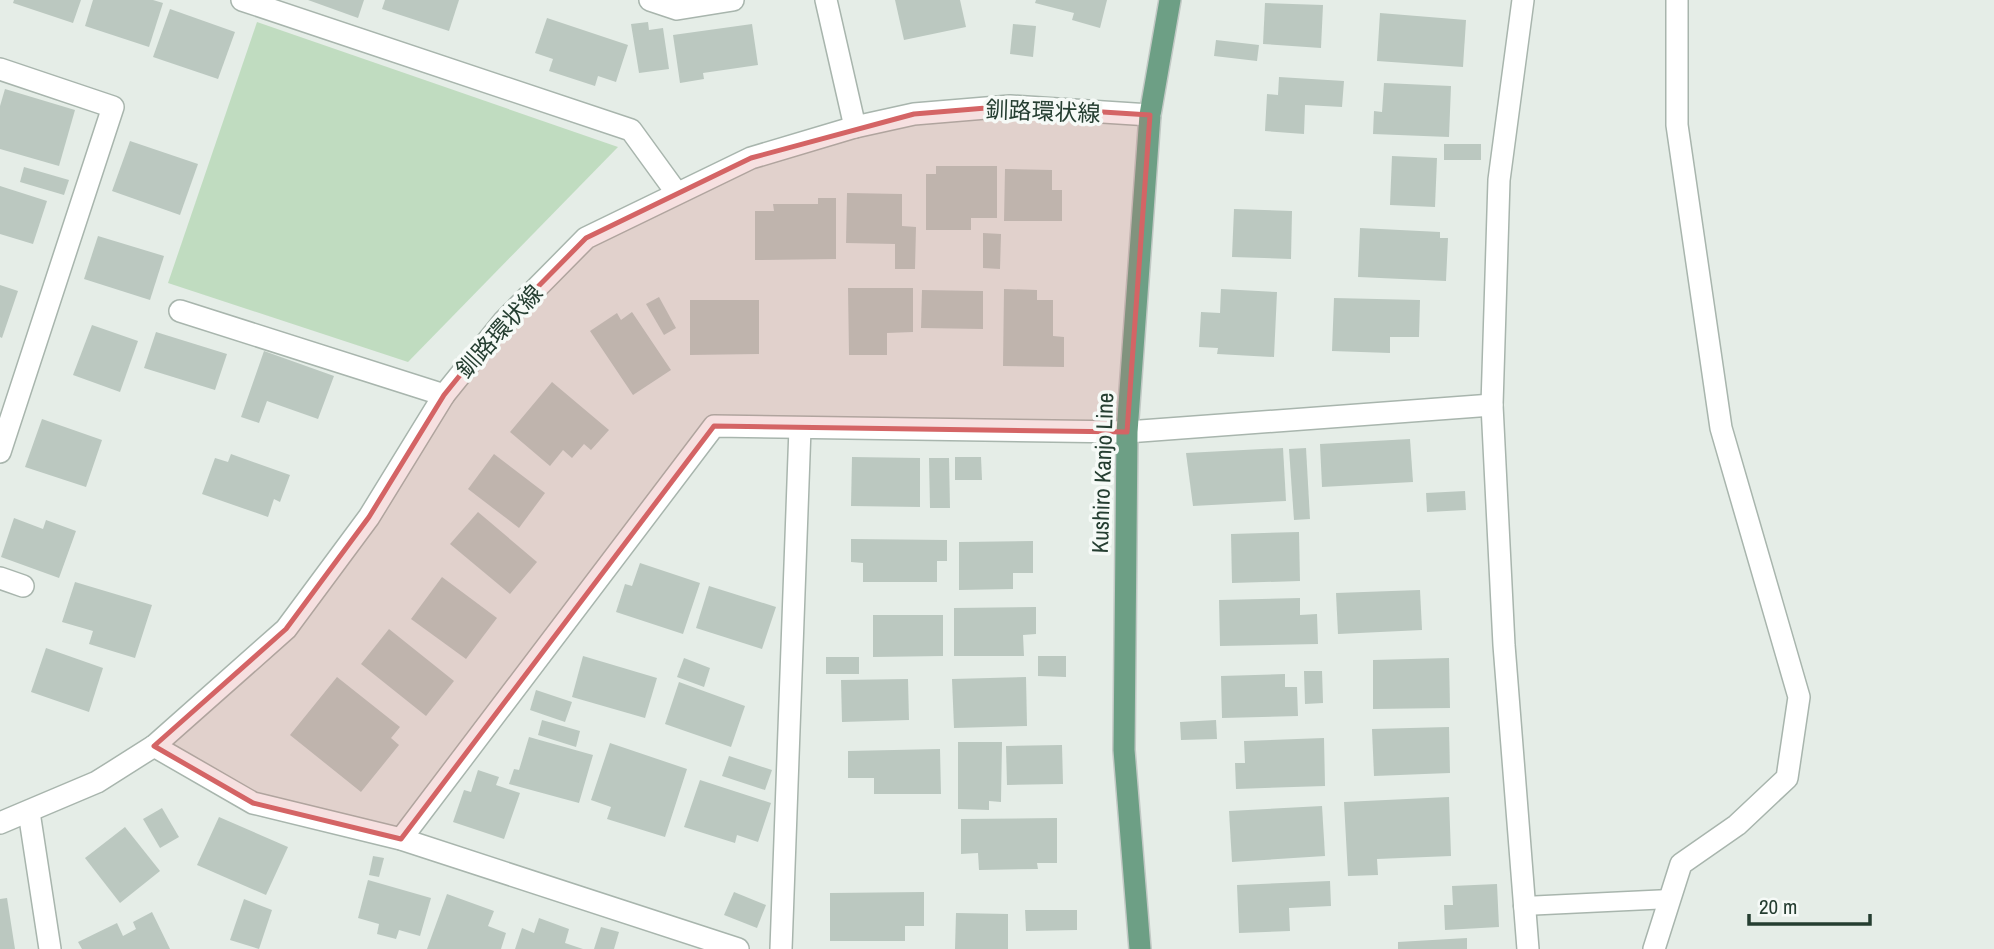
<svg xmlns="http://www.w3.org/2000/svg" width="1994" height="949" viewBox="0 0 1994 949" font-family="'Archivo Narrow','Noto Sans JP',sans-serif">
<rect width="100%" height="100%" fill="#e5ede7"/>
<!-- green -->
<path fill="#c0dcc0" d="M 257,22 L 618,147 L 408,362 L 168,283 Z"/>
<!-- building -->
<g fill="#bbc8c0">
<path d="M 14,0 L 81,0 L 73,23 L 13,3 Z"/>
<path d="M 93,0 L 153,0 L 163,3 L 149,47 L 85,26 Z"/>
<path d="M 308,0 L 364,0 L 358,18 Z"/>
<path d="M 385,0 L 459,0 L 449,31 L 382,9 Z"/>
<path d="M 895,0 L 960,0 L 966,27 L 904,40 Z"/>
<path d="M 1036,0 L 1107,0 L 1100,28 L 1072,20 L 1074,13 L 1035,3 Z"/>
<path d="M 1265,3 L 1323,5 L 1321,48 L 1263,44 Z"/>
<path d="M 170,9 L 235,32 L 218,79 L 153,57 Z"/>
<path d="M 1380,13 L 1466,20 L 1463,67 L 1377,61 Z"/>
<path d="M 547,18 L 628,45 L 616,82 L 598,76 L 595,86 L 549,71 L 553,59 L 535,53 Z"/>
<path d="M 648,22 L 649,30 L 663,28 L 669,69 L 639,73 L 631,24 Z"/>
<path d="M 752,24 L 758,65 L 703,73 L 704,79 L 680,83 L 673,35 Z"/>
<path d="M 1013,24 L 1036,26 L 1033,57 L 1010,54 Z"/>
<path d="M 1216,40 L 1259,45 L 1257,61 L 1214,56 Z"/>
<path d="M 1279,77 L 1344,81 L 1342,107 L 1305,105 L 1304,134 L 1265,131 L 1267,94 L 1278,95 Z"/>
<path d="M 1384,83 L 1451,86 L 1449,137 L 1373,134 L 1374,111 L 1382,112 Z"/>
<path d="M 5,89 L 75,110 L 59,166 L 0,149 L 0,106 Z"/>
<path d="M 130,141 L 198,164 L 180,215 L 112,191 Z"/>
<rect x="1444" y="144" width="37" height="16"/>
<path d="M 1392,156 L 1437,158 L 1435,207 L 1390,205 Z"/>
<path d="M 936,166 L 997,166 L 997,218 L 971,218 L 971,230 L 926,230 L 926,174 L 936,174 Z"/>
<path d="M 24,167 L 69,180 L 64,195 L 20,182 Z"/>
<path d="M 1005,169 L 1052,170 L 1052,190 L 1062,190 L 1062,221 L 1004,221 Z"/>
<path d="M 0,186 L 47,201 L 33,244 L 0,234 Z"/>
<path d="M 847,193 L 902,194 L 902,226 L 916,227 L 915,269 L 895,269 L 895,244 L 846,243 Z"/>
<path d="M 818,198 L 836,198 L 836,259 L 755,260 L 755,211 L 774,211 L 773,204 L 818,204 Z"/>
<path d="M 1234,209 L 1292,211 L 1291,259 L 1232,257 Z"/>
<path d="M 1360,228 L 1440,232 L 1440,238 L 1448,238 L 1446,281 L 1358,277 Z"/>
<path d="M 983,233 L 1001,234 L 1000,269 L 983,268 Z"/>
<path d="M 98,236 L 164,256 L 150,300 L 84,279 Z"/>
<path d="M 0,285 L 18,291 L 2,338 L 0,337 Z"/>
<path d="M 848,288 L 913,288 L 913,332 L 887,333 L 887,355 L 849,355 Z"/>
<path d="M 1004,289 L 1037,290 L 1037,300 L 1053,300 L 1053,336 L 1064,337 L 1064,367 L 1003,366 Z"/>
<path d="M 1221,289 L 1277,292 L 1274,357 L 1217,354 L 1218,348 L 1199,347 L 1201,312 L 1220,313 Z"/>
<path d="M 922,290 L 983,291 L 983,329 L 921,328 Z"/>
<path d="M 659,297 L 676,328 L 664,335 L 646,304 Z"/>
<path d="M 1334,298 L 1420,300 L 1419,337 L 1390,337 L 1390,353 L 1332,351 Z"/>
<path d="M 690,300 L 759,300 L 759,354 L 690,355 Z"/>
<path d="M 632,312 L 671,370 L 633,395 L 590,331 L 617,313 L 621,320 Z"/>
<path d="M 92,325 L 138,341 L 120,392 L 73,375 Z"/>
<path d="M 156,332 L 227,354 L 215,390 L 144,368 Z"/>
<path d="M 264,351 L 334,376 L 318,419 L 267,401 L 259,423 L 241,417 Z"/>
<path d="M 552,382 L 609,430 L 591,450 L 584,444 L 572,458 L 563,450 L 550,466 L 510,432 Z"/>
<path d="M 42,419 L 102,440 L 86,487 L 25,467 Z"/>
<path d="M 1410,439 L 1413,482 L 1322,487 L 1320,444 Z"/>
<path d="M 1283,448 L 1286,501 L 1193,506 L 1186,453 Z"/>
<path d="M 1306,448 L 1310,519 L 1294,520 L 1289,449 Z"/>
<path d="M 231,454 L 290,475 L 280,502 L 274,499 L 268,517 L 202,494 L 215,458 L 228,462 Z"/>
<path d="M 494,454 L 545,493 L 519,528 L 468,489 Z"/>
<path d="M 852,457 L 920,458 L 920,507 L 851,506 Z"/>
<path d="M 955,457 L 981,457 L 982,480 L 955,480 Z"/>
<path d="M 929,458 L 949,458 L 950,508 L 930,508 Z"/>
<path d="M 1465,491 L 1466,510 L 1427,512 L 1426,493 Z"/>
<path d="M 478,512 L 537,562 L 510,594 L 450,544 Z"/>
<path d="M 14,518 L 43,529 L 46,520 L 76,531 L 59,578 L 1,557 Z"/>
<path d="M 1299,532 L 1300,581 L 1232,583 L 1231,534 Z"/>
<path d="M 851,539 L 947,540 L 947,561 L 937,561 L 937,582 L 863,582 L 863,563 L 851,562 Z"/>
<path d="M 1033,541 L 1033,573 L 1013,573 L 1013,589 L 959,590 L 959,542 Z"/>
<path d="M 640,563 L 700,583 L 683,634 L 616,612 L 625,584 L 632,586 Z"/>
<path d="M 442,577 L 497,618 L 466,659 L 411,619 Z"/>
<path d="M 75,582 L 152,605 L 135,658 L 89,644 L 93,631 L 62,622 Z"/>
<path d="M 709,586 L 776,607 L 762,649 L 696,628 Z"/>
<path d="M 1420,590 L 1422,630 L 1338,634 L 1336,593 Z"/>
<path d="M 1300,598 L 1300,615 L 1317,614 L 1318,644 L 1220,646 L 1219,600 Z"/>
<path d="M 1036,607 L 1036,634 L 1023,635 L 1024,656 L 954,656 L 954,608 Z"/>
<path d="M 873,615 L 943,615 L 943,656 L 873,657 Z"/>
<path d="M 389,629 L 454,681 L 426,716 L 361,664 Z"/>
<path d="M 46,648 L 103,668 L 89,712 L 31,692 Z"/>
<path d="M 583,656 L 657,678 L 645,718 L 572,697 Z"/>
<path d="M 1038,656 L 1066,656 L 1066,677 L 1038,676 Z"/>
<rect x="826" y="657" width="33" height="17"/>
<path d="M 684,658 L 710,668 L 704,687 L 677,677 Z"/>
<path d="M 1449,658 L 1450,708 L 1373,709 L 1373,660 Z"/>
<path d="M 1304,671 L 1322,671 L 1323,703 L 1305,704 Z"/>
<path d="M 1285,674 L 1285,687 L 1297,687 L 1298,716 L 1222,718 L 1221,676 Z"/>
<path d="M 337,677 L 400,727 L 391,738 L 399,745 L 361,792 L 290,735 Z"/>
<path d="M 1026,677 L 1027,726 L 954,728 L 952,679 Z"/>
<path d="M 908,679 L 909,720 L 842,722 L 841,680 Z"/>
<path d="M 679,682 L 745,706 L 731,747 L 665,724 Z"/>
<path d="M 536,690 L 572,702 L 565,722 L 530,710 Z"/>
<path d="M 542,720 L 580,731 L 576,747 L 538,735 Z"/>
<path d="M 1216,720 L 1217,739 L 1181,740 L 1180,722 Z"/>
<path d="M 1449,727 L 1450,773 L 1374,776 L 1372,729 Z"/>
<path d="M 529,737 L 593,755 L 579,803 L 509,784 L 514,769 L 519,770 Z"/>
<path d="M 1324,738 L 1325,786 L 1236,789 L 1235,763 L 1245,763 L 1244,741 Z"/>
<path d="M 958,742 L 1002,742 L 1001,802 L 989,801 L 989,810 L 958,809 Z"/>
<path d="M 610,743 L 687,769 L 665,837 L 607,819 L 611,807 L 591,800 Z"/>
<path d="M 1062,745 L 1063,784 L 1007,785 L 1006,746 Z"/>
<path d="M 940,749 L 941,794 L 874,794 L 874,778 L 848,778 L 848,751 Z"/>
<path d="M 729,756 L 772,770 L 765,790 L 722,776 Z"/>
<path d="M 478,770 L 499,777 L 496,785 L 520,793 L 504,839 L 453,822 L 464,790 L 471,792 Z"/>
<path d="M 700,780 L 771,803 L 758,842 L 737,835 L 735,843 L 684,827 Z"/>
<path d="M 1449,797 L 1451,856 L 1377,859 L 1378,875 L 1348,876 L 1344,802 Z"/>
<path d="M 1322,806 L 1325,856 L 1232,862 L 1229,811 Z"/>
<path d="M 162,808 L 179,837 L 160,848 L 143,819 Z"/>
<path d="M 219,817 L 288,847 L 266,895 L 197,865 Z"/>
<path d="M 1057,818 L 1057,863 L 1037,863 L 1038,869 L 979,870 L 978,853 L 961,854 L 961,819 Z"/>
<path d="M 125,827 L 160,871 L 120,903 L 85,858 Z"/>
<path d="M 373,856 L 384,858 L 379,877 L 369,875 Z"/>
<path d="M 368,880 L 431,898 L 420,936 L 399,930 L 396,939 L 377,934 L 379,924 L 358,918 Z"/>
<path d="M 1330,881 L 1331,906 L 1289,908 L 1290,931 L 1239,933 L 1237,885 Z"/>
<path d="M 1497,884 L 1499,927 L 1445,930 L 1444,905 L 1453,905 L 1452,886 Z"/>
<path d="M 734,892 L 766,905 L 757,928 L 724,915 Z"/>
<path d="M 924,892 L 924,926 L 905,926 L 905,941 L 830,941 L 830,893 Z"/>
<path d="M 447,894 L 494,911 L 488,926 L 506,933 L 501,949 L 427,949 Z"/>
<path d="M 7,898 L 15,949 L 0,949 L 0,899 Z"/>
<path d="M 244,899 L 272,910 L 259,949 L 230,940 Z"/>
<path d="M 1025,910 L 1077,910 L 1077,930 L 1026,931 Z"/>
<path d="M 152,912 L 170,949 L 82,949 L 78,942 L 117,923 L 123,936 L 136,929 L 133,922 Z"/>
<path d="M 956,913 L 1008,914 L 1008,949 L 955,949 Z"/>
<path d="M 539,918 L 569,929 L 565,943 L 583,949 L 515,949 L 522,928 L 534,933 Z"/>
<path d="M 601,927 L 619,932 L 614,949 L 594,949 Z"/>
<path d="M 1467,938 L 1467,949 L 1398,949 L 1398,942 Z"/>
</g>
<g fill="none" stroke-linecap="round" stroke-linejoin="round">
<!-- service casing -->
<g stroke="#a8b5ad" stroke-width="21">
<path id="service" d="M 1523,906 L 1670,899"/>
</g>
<!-- minor casing -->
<g stroke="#a8b5ad" stroke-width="24">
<g id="minor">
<path d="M 242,0 L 631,130 L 676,192"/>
<path d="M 650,0 L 677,9 L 733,0"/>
<path d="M 826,0 L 855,127"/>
<path d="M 1523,0 L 1499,180 L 1492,405 L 1504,645 L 1528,949"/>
<path d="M 0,69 L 113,107 L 0,452"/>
<path d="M 180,311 L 444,395"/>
<path d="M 0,578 L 23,586"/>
<path d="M 154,746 L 253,803 L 401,839 L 738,949"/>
<path d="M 29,812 L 50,949"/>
<path d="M 401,839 L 714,426 L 1127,432 L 1492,405"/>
<path d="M 781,949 L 800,428"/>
<path d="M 1654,949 L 1681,864 L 1737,825 L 1787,778 L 1799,697 L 1721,428 L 1677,125 L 1677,0"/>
</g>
</g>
<!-- tertiary casing -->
<g stroke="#a8b5ad" stroke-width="24">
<path id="tertiary" d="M 0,823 L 97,782 L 154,746 L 286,629 L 369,517 L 444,395 L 503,322 L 586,238 L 751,158 L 855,127 L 914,114 L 1010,106 L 1150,115"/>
</g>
<!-- primary casing -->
<g stroke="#c2c9c5" stroke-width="24">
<path id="primary" d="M 1140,949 L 1124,750 L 1127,432 L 1150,115 L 1170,0"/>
</g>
<!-- service -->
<use href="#service" stroke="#fff" stroke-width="18"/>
<!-- minor -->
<use href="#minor" stroke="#fff" stroke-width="21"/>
<!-- tertiary -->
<use href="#tertiary" stroke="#fff" stroke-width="21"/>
<!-- primary -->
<use href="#primary" stroke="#6d9f85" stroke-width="21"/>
</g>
<!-- marked area -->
<path fill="#d46465" fill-opacity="0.2" stroke="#d46465" stroke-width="5" stroke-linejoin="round" d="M 1010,106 L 1150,115 L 1127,432 L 714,426 L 401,839 L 253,803 L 154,746 L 286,629 L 369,517 L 444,395 L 503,322 L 586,238 L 751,158 L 914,114 Z"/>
<g text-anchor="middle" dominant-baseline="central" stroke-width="7" stroke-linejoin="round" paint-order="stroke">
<!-- street labels -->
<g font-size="23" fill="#253e31" stroke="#f6faf7">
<text transform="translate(1043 111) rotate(2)">釧路環状線</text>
<text transform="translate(499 331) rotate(-48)">釧路環状線</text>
<text transform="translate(1102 473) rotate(-88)">Kushiro Kanjo Line</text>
</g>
</g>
<!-- scale -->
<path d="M1749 914v10h121v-10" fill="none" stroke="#253e31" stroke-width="3.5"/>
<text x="1759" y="914" font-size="21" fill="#253e31" stroke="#f6faf7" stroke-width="5" paint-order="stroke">20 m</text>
</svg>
